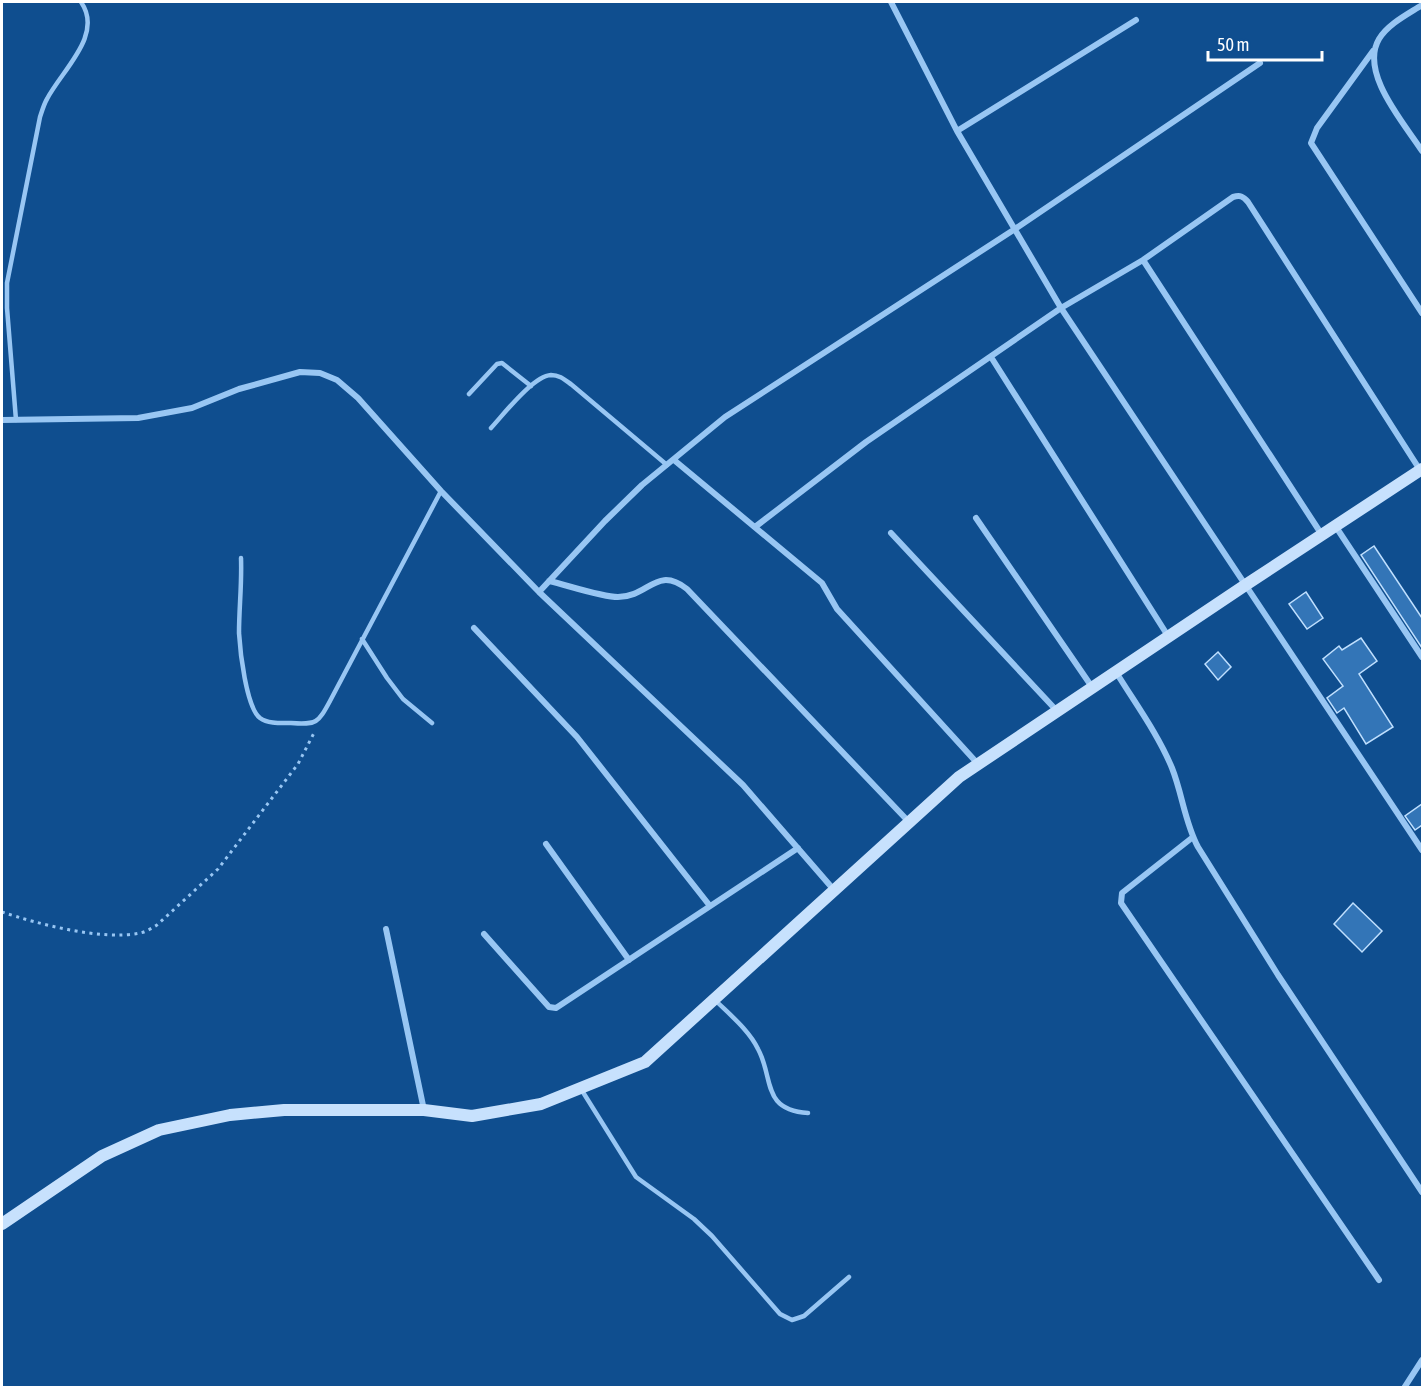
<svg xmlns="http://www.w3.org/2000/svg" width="1424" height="1389" viewBox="0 0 1424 1389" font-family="'Asap Condensed',sans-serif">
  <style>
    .building { fill: #3375b7; stroke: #bfdffe; stroke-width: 1.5 }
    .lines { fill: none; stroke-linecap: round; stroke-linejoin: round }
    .path { stroke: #98c6f3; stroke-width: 3; stroke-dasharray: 3 4.5; stroke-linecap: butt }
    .service { stroke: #98c6f3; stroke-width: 4.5 }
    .minor { stroke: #98c6f3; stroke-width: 6 }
    .secondary { stroke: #c7e1fd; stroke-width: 12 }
  </style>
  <rect width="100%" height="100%" fill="#0f4e8f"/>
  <path class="building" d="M 1374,546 L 1422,618 L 1422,648 L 1361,555 Z
    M 1306,592 L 1323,618 L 1307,629 L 1289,604 Z
    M 1361,638 L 1377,661 L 1359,674 L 1393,727 L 1366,744 L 1344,708 L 1337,713 L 1327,698 L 1343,686 L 1323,659 L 1339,646 L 1342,650 Z
    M 1218,652 L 1231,667 L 1218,680 L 1205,664 Z
    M 1422,804 L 1422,825 L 1415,830 L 1405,816 Z
    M 1353,903 L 1382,931 L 1362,952 L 1334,924 Z"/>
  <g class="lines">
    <path class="path" d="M 2,912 C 38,924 102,941 140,933 C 146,932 152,928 157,925 L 218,869 L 298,764 L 315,731"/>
    <path class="service" d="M 469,394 L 497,364 L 502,363 L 531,386
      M 16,420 L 7,308 L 7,283 L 40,117 C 42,111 44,104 47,99 C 62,70 104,35 81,2
      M 491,428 C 504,414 533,376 551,375 C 560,375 565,380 572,385 L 667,465
      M 241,558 C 242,584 239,608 239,633 C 240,650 246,707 260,718 C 268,724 281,723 291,723 C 317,725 318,723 330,701 L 441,491
      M 362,639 L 387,678 L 403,699 L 432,723
      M 714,999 C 729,1014 749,1030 758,1049 C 774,1078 761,1110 808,1113
      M 581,1089 L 636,1177 L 694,1219 L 712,1236 L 780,1314 L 792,1320 L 804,1316 L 849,1277"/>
    <path class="minor" d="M 891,2 L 957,131 L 1061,308 L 1422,850
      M 1422,5 C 1408,14 1388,24 1379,39 C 1359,73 1405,124 1422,151
      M 1373,51 L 1317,128 L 1311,143 L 1422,313
      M 957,131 L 1136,20
      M 1143,260 L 1322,535
      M 991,357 L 1168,636
      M 2,420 L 138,418 L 192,408 L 239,389 L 300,372 L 320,373 L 337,380 L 358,398 L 441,491 L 539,592 L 743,785 L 834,890
      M 674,460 L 822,583 L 837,609 L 978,764
      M 976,518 L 1092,687
      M 755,527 L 866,442 L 1061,308 L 1143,260 L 1233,197 C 1240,195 1243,196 1248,202 L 1420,470
      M 1336,527 L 1422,657
      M 891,533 L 1057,711
      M 549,581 C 567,585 601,597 618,597 C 649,597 656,565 687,589 L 909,822
      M 539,592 L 605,521 L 642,485 L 725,417 L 1015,229 L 1260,63
      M 474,628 L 577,737 L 710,906
      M 1116,672 C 1135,703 1158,734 1172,768 C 1182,793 1185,823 1198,847 L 1278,975 L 1422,1192
      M 1193,837 L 1122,893 L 1121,903 L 1379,1280
      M 546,844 L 629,960
      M 386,929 L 424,1110
      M 484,934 L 549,1007 L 556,1008 L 798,848
      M 1404,1388 L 1422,1360"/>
    <path class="secondary" d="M 2,1224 L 102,1156 L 159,1130 L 230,1115 L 284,1110 L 424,1110 L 472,1116 L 541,1104 L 645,1062 L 959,777 L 1247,584 L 1422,469"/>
  </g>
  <rect width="1424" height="1389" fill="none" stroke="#ffffff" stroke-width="6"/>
  <path d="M1208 51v9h114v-9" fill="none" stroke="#ffffff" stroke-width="3"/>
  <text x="1217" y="51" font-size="18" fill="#ffffff" stroke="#0f4e8f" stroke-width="4.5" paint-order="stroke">50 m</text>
</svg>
